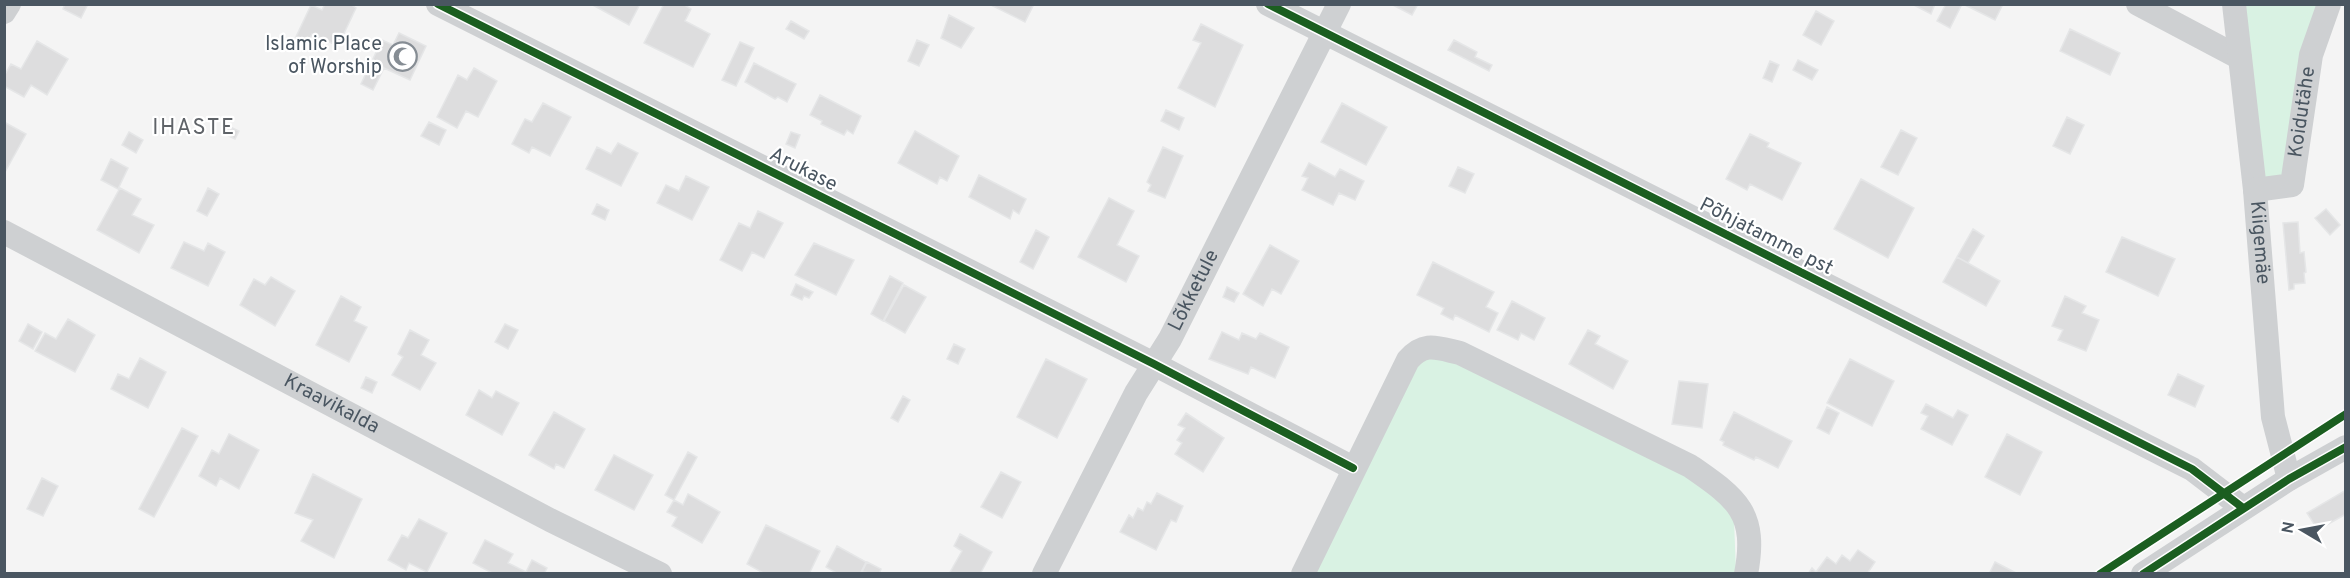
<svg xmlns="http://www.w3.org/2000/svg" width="2350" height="578" viewBox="0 0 2350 578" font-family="Overpass,sans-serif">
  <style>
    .green { fill: #d9f2e3 }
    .building { fill: #ddddde; stroke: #e5e6e7; stroke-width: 1.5 }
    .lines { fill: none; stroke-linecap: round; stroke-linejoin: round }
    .minor { stroke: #ced0d2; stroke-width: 24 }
    .cycleway-casing { stroke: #fff; stroke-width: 11 }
    .cycleway { stroke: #1b5e20; stroke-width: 8 }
    .labels { text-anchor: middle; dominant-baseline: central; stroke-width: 4.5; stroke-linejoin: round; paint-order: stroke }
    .poi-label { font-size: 20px; fill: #4a5661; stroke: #fff; text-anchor: end }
    .street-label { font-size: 20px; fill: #4a5661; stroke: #fff }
    .quarter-label { font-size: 22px; letter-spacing: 1.5px; fill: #5f6368; stroke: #fff }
  </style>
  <rect width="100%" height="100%" fill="#f4f4f4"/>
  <path class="green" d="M 2238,5 L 2326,5 L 2289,182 L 2259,185 Z
    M 1433,353 L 1705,482 L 1734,520 L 1736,572 L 1310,574 L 1416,362 Z"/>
  <path class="building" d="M 65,4 L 88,4 L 81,18 L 63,9 Z
    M 325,4 L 350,4 L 356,8 L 338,46 L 312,34 L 307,45 L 295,39 L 311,5 L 322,10 Z
    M 591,4 L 640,4 L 629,25 Z
    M 664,4 L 683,4 L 691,9 L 685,21 L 710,34 L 693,67 L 644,43 Z
    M 989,4 L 1034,4 L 1025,22 Z
    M 1391,4 L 1418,4 L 1412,15 Z
    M 1912,4 L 1935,4 L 1931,14 Z
    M 1946,4 L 1962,4 L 1950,28 L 1937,21 Z
    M 1963,4 L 2003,4 L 1995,20 Z
    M 1816,11 L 1834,21 L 1821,45 L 1803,35 Z
    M 949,15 L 974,28 L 961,48 L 941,38 Z
    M 791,21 L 809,31 L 804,39 L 786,29 Z
    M 1201,24 L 1243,45 L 1215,107 L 1178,88 L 1201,43 L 1193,40 Z
    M 2070,29 L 2120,53 L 2110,75 L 2060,51 Z
    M 399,33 L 426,46 L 410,80 L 384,68 L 373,90 L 361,84 L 382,40 L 393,45 Z
    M 917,40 L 929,45 L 919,66 L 908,61 Z
    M 1454,40 L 1477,52 L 1475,57 L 1492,65 L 1489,71 L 1448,50 Z
    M 37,41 L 68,59 L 47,95 L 31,85 L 24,97 L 4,86 L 4,76 L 11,64 L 21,69 Z
    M 740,42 L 754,48 L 736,86 L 722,80 Z
    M 1798,60 L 1818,70 L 1812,80 L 1793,70 Z
    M 1770,61 L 1779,65 L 1772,82 L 1763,78 Z
    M 754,63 L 796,84 L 787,102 L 778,97 L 775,99 L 745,82 Z
    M 474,68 L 497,81 L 478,117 L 466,111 L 457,128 L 437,117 L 458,75 L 467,80 Z
    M 820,95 L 861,116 L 853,134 L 847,130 L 844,135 L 821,124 L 822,121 L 810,115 Z
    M 543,103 L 571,117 L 550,156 L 532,147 L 529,153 L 512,144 L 525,119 L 532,122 Z
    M 1342,103 L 1387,127 L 1366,165 L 1321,142 Z
    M 1166,110 L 1184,118 L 1179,130 L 1161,121 Z
    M 2067,117 L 2084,125 L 2070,154 L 2053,146 Z
    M 4,122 L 26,134 L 4,174 Z
    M 429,122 L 446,130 L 439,145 L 421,136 Z
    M 228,126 L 239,131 L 235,139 L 224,134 Z
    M 1901,130 L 1917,138 L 1898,175 L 1881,167 Z
    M 915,131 L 959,156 L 947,181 L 940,177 L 937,184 L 898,163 Z
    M 129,132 L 143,140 L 136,153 L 122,145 Z
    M 791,132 L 800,135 L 795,148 L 786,144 Z
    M 1750,134 L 1769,143 L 1767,147 L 1801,163 L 1782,200 L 1750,184 L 1747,190 L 1726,179 Z
    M 618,143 L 638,153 L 621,186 L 586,169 L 597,147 L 611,154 Z
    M 1163,147 L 1183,156 L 1165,198 L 1148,191 L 1151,185 L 1147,182 Z
    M 111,159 L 128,168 L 118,189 L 101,180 Z
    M 1309,163 L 1335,177 L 1340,169 L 1364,181 L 1355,200 L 1339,193 L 1333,205 L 1302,190 L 1308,178 L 1302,176 Z
    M 1458,167 L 1474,174 L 1465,193 L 1449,186 Z
    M 979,175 L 1026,199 L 1019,214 L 1013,210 L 1010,219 L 969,197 Z
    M 686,176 L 709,187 L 692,220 L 657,203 L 666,185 L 679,191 Z
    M 1861,179 L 1914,208 L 1888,258 L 1834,229 Z
    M 120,188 L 141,199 L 132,215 L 154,225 L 139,253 L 97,230 Z
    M 208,188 L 219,194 L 207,216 L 197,211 Z
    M 1109,198 L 1134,211 L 1117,245 L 1139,256 L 1126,282 L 1078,257 Z
    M 597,204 L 609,210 L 605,220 L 592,214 Z
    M 2326,209 L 2340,225 L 2330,235 L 2315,218 Z
    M 758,211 L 783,223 L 764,258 L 752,252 L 742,271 L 720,260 L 739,223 L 750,228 Z
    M 2298,222 L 2300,253 L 2304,252 L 2306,272 L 2304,273 L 2305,283 L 2294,284 L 2294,289 L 2289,290 L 2283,223 Z
    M 1973,229 L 1984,236 L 1968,263 L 1957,257 Z
    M 1036,230 L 1049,237 L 1033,269 L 1020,262 Z
    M 2122,237 L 2175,259 L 2158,296 L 2106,272 Z
    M 184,242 L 204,251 L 208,243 L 225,252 L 208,286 L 171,268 Z
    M 814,243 L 854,260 L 836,295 L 795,275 Z
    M 1270,245 L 1299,261 L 1281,294 L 1272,289 L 1263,306 L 1243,294 Z
    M 1957,257 L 2000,281 L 1986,306 L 1943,282 Z
    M 1433,262 L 1494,292 L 1486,307 L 1498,313 L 1489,332 L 1455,315 L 1453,320 L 1441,314 L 1444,308 L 1417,295 Z
    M 890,276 L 903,283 L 883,321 L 871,314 Z
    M 271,277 L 295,291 L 275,326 L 240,305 L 254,279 L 265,285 Z
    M 796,284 L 813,292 L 809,298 L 804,296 L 802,300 L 791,295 Z
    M 904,285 L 926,297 L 905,333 L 884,321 Z
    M 1227,287 L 1239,293 L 1234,302 L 1223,297 Z
    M 341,296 L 361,307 L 354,321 L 367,327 L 349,362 L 316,345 Z
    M 2065,296 L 2086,306 L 2082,313 L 2099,320 L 2086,351 L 2058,340 L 2063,330 L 2052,326 Z
    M 1512,301 L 1545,318 L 1534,340 L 1521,333 L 1518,340 L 1497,330 Z
    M 68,319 L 95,335 L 75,372 L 35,351 L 45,333 L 56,339 Z
    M 28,324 L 42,332 L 33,349 L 19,341 Z
    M 505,324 L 518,330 L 508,349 L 495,342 Z
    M 410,330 L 429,340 L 421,355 L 436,363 L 420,390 L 392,375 L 403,357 L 398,354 Z
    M 1588,330 L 1600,336 L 1595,344 L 1628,361 L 1613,389 L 1569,364 Z
    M 1222,332 L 1239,340 L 1242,333 L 1256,339 L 1260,333 L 1289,347 L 1275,378 L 1251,367 L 1248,374 L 1209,359 Z
    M 954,344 L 965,349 L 958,364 L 947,359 Z
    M 140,358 L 166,372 L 148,408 L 111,389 L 118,374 L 129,379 Z
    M 1046,359 L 1087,379 L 1057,438 L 1017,417 Z
    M 1850,359 L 1894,381 L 1872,426 L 1827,403 Z
    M 2178,374 L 2204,386 L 2195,407 L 2168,395 Z
    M 366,377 L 377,382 L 372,393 L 361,388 Z
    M 1679,381 L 1708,384 L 1702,428 L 1672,424 Z
    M 479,390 L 492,398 L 496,391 L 519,403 L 502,435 L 466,415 Z
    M 903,396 L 910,400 L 898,422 L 891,418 Z
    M 1926,404 L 1953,418 L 1958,410 L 1968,415 L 1952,445 L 1921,429 L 1928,416 L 1921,413 Z
    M 1827,407 L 1839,413 L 1829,434 L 1817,428 Z
    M 554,412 L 585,429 L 564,468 L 556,464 L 554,469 L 529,455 Z
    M 1734,412 L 1792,441 L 1778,468 L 1756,457 L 1754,460 L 1723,445 L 1724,442 L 1720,440 Z
    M 1186,413 L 1224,438 L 1203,472 L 1175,454 L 1182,443 L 1177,440 L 1185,428 L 1178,425 Z
    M 182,428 L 198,436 L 154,517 L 139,509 Z
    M 229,434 L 259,450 L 239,489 L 220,478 L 216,486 L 199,476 L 212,450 L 219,454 Z
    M 2007,434 L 2042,452 L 2020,495 L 1985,477 Z
    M 688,452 L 697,457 L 674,500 L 665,495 Z
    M 614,455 L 653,475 L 634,510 L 595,490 Z
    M 1001,472 L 1021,482 L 1002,518 L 981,507 Z
    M 313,474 L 362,499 L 334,558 L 301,541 L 313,520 L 295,513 Z
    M 42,478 L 58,486 L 43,516 L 27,509 Z
    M 2346,490 L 2346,514 L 2318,530 L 2307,513 Z
    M 1157,493 L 1183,506 L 1176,522 L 1171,520 L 1156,550 L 1120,532 L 1129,515 L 1133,518 L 1138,508 L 1143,511 L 1147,502 L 1151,504 Z
    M 688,494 L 720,512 L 702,543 L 672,526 L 677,517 L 667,512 L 674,500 L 683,505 Z
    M 419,519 L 447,533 L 427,572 L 409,563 L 406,570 L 388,560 L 402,535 L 408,538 Z
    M 766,525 L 820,551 L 809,574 L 765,574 L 747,564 Z
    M 960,534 L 992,552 L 980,574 L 949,574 L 962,551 L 954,546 Z
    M 485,540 L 513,554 L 508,563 L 526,572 L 532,560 L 547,568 L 544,574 L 494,574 L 473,563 Z
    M 837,546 L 866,562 L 860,574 L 838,574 L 826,567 Z
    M 1858,550 L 1875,562 L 1867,574 L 1808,574 L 1812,568 L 1816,572 L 1827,557 L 1836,564 L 1842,555 L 1850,561 Z
    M 867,562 L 881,569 L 879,574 L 862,572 Z
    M 1995,562 L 2018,574 L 1989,574 Z"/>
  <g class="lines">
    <g class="minor">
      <path d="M 438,4 L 1154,364 L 1353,468"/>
      <path d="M 1268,4 L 2192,469 L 2243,508"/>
      <path d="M 2138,4 L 2240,58"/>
      <path id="s1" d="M 2234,4 L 2255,190 L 2273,417 L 2289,479"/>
      <path d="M 4,12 L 9,4"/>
      <path id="s2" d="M 2255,190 L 2292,185 L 2311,55 L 2329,4"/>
      <path id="s3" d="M 4,232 L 550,520 L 660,574"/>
      <path id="s4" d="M 1044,574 L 1136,393 L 1170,339 L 1339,4"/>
      <path d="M 1303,574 L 1408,360 C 1425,341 1437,348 1460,353 L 1690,466 C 1736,498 1758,512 1746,574"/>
      <path d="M 2143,574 L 2289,479 L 2346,447"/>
    </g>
    <defs>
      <path id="cycleway" d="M 438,4 L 1154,364 L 1353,468
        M 1268,4 L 2192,469 L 2243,508
        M 2100,574 L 2346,414
        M 2143,574 L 2289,479 L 2346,447"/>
    </defs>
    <use href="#cycleway" class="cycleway-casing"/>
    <use href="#cycleway" class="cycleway"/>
  </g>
  <defs>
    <symbol id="mosque-ring" viewBox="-11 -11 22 22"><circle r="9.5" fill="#fff" stroke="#868d94" stroke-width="1.5"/><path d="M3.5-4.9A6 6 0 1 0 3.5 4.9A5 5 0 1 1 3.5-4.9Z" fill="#868d94"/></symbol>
  </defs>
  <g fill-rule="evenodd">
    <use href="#mosque-ring" x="386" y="40" width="33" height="33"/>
  </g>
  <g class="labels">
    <g class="poi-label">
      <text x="382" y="45">Islamic Place<tspan x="382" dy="23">of Worship</tspan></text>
    </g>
    <g class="street-label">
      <text stroke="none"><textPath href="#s2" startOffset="111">Koidutähe</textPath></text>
      <text transform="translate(803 170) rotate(27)">Arukase</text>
      <text transform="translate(1766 237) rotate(27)">Põhjatamme pst</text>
      <text stroke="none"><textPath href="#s1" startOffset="240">Kiigemäe</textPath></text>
      <text stroke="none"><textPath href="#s4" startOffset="321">Lõkketule</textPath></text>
      <text stroke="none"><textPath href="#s3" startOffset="370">Kraavikalda</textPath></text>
    </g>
    <g class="quarter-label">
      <text x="194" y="128">IHASTE</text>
    </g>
  </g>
  <rect width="2350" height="578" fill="none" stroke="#4a5661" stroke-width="12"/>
  <g transform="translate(2302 530) rotate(280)" stroke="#ffffff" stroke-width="4.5" paint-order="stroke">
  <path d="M0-4.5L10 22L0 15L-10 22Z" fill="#4a5661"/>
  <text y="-9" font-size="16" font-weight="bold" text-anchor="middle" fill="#4a5661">N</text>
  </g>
</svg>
